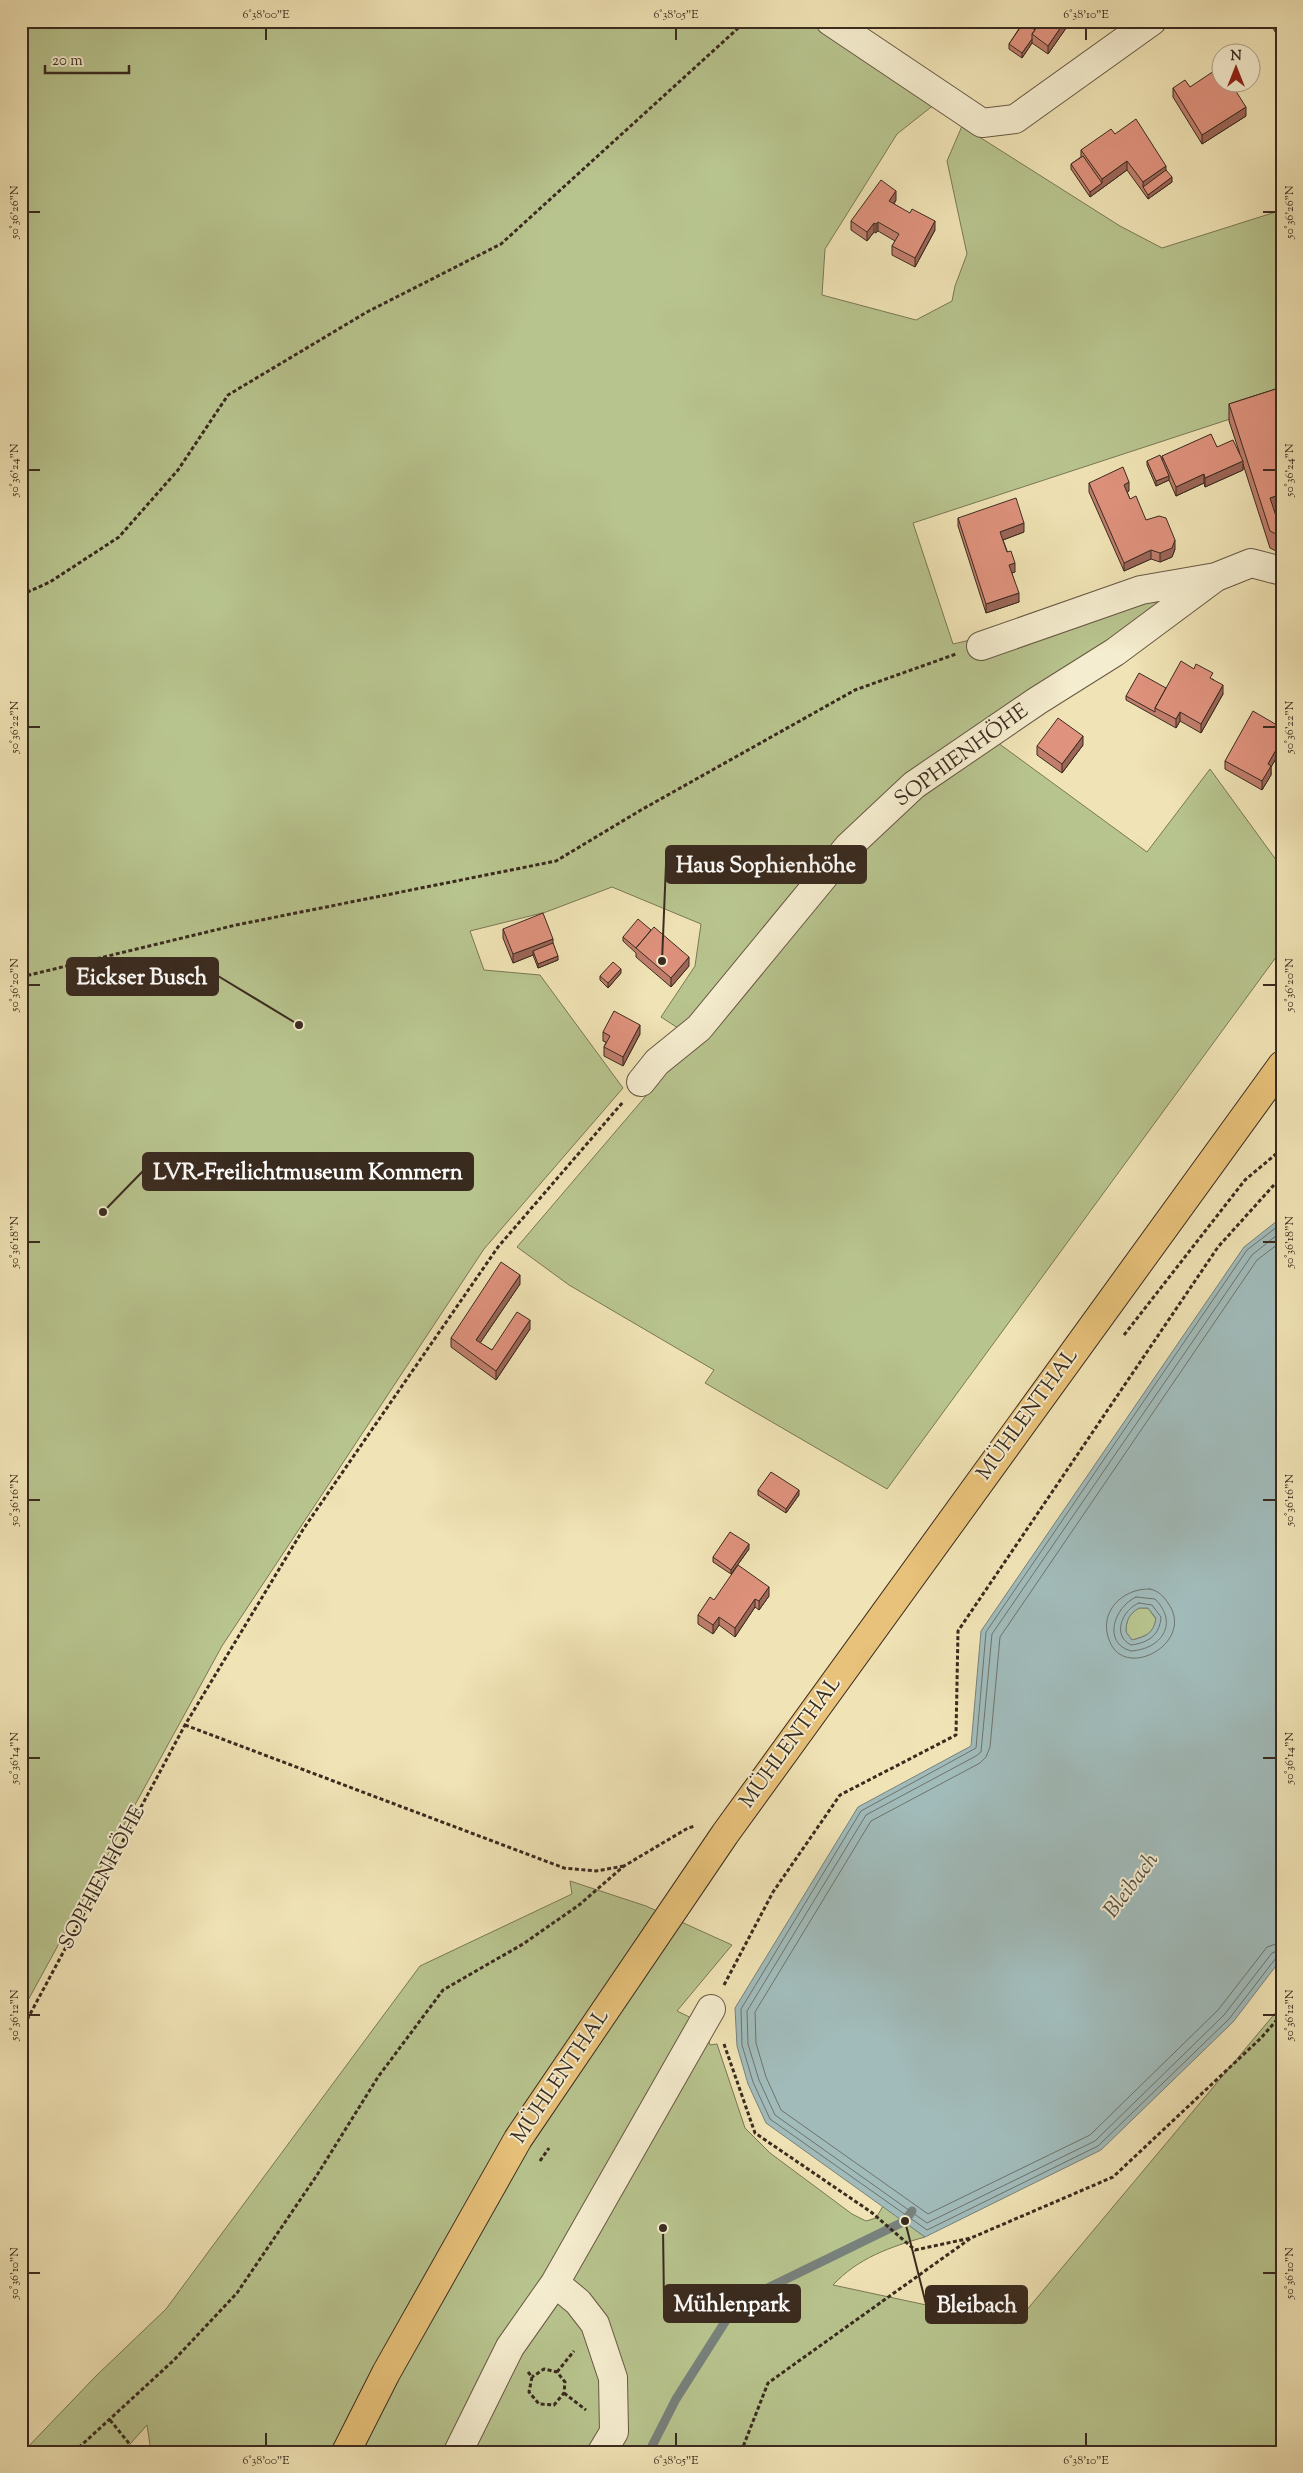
<svg xmlns="http://www.w3.org/2000/svg" width="1303" height="2473" viewBox="0 0 1303 2473" font-family="'Sorts Mill Goudy',serif">
  <style>
    .green { fill: #b8c48e; stroke: #797856 }
    .water { fill: #a1bbba; stroke: #78817c; fill-rule: evenodd }
    .lines { fill: none; stroke-linecap: round; stroke-linejoin: round }
    .shore { stroke: #6e736c; stroke-width: 1 }
    .stream { stroke: #78817c; stroke-width: 9 }
    .minor-casing { stroke: #685944; stroke-width: 30 }
    .major-casing { stroke: #3a2b1f; stroke-width: 30 }
    .path { stroke: #3a2b1f; stroke-width: 3; stroke-dasharray: 4 2.5; stroke-linecap: butt }
    .minor { stroke: #f5edcf; stroke-width: 28 }
    .major { stroke: #e8c27a; stroke-width: 28 }
    .wall { fill: #c07e6c; stroke: #3a2b1f }
    .shaded-wall { fill: #9c6658; stroke: #3a2b1f }
    .building { fill: #df927d; stroke: #3a2b1f }
    .ticks { fill: none; stroke: #3a2b1f; stroke-width: 2 }
    .labels { text-anchor: middle; dominant-baseline: central; stroke-width: 4; stroke-linejoin: round; paint-order: stroke }
    .street-label { font-size: 21px; fill: #3a2b1f; stroke: #f5edcf }
    .water-label { font-size: 22px; font-style: italic; fill: #544f46; stroke: #f5edcf }
    .leader { fill: none; stroke: #3a2b1f; stroke-width: 2 }
    .callout-dot { fill: #3a2b1f; stroke: #f5edcf; stroke-width: 2 }
    .callout { fill: #3a2b1f; stroke: #3a2b1f; stroke-width: 2 }
    .callout-label { font-size: 22px; text-anchor: middle; font-weight: bold; fill: #fff }
    .neatline { fill: none; stroke: #3a2b1f; stroke-width: 2 }
    .ticks-label { font-size: 12px; text-anchor: middle; fill: #3a2b1f }
  </style>
  <rect width="100%" height="100%" fill="#f0e3b5"/>
  <filter id="stains"><feTurbulence type="fractalNoise" baseFrequency=".004" numOctaves="4"/><feColorMatrix values="0 0 0 0 .2 0 0 0 0 .09 0 0 0 0 .02 0 0 0 .5 -.17"/></filter>
  <radialGradient id="worn" r=".72"><stop offset=".6" stop-color="#630" stop-opacity="0"/><stop offset="1" stop-color="#630" stop-opacity=".3"/></radialGradient>
  <path class="green" d="M 21,21 L 814,21 L 935,104 L 897,134 L 825,249 L 822,295 L 916,320 L 952,301 L 955,286 L 967,254 L 947,161 L 962,126 L 1120,226 L 1162,248 L 1282,210 L 1282,402 L 913,523 L 953,644 L 1166,595 L 1170,606 L 943,755 L 684,1032 L 661,1017 L 695,966 L 701,924 L 612,887 L 546,912 L 470,931 L 484,970 L 540,975 L 623,1088 L 484,1249 L 222,1646 L 21,2013 Z
    M 994,740 L 1147,852 L 1210,769 L 1282,868 L 1282,949 L 887,1489 L 705,1383 L 714,1370 L 569,1285 L 517,1247 L 854,852 L 912,793 Z
    M 1139,1608 L 1148,1608 L 1156,1619 C 1154,1633 1146,1636 1132,1640 L 1126,1632 C 1126,1620 1129,1614 1139,1608 Z
    M 570,1881 L 646,1906 L 732,1945 L 677,2011 L 704,2024 L 710,2045 L 717,2044 L 745,2128 L 770,2153 L 852,2214 L 866,2221 L 876,2218 L 883,2206 L 925,2237 C 890,2247 858,2258 833,2285 L 1015,2324 L 1282,2005 L 1282,2452 L 151,2452 L 147,2425 L 123,2452 L 23,2452 L 96,2376 L 166,2309 L 420,1966 L 572,1894 Z"/>
  <path class="water" d="M 1282,1217 L 1282,1958 L 1233,2022 L 1101,2150 L 925,2237 L 766,2123 L 748,2084 L 737,2046 L 735,2008 L 858,1807 L 971,1746 L 981,1631 L 1244,1247 ZM 1139,1608 L 1148,1608 L 1156,1618 C 1154,1633 1146,1637 1132,1640 L 1126,1632 C 1126,1620 1129,1614 1139,1608 Z"/>
  <g class="lines">
    <path class="shore" d="M 1282,1223 L 1247,1250 L 986,1632 L 976,1748 L 861,1811 L 741,2009 L 742,2045 L 753,2082 L 770,2119 L 927,2230 L 1098,2146 L 1229,2019 L 1276,1958 L 1282,1956
      M 1282,1231 L 1252,1255 L 992,1634 L 981,1752 L 976,1756 L 866,1815 L 747,2011 L 748,2044 L 759,2080 L 775,2115 L 927,2223 L 1095,2141 L 1224,2015 L 1272,1953 L 1282,1949
      M 1282,1241 L 1257,1260 L 1000,1637 L 990,1747 L 986,1757 L 980,1763 L 871,1821 L 755,2012 L 756,2043 L 766,2077 L 781,2110 L 928,2214 L 1090,2135 L 1218,2010 L 1267,1947 L 1282,1942
      M 1150,1589 C 1159,1591 1163,1596 1168,1603 C 1196,1642 1126,1681 1110,1642 C 1097,1613 1122,1588 1150,1589 Z
      M 1136,1597 L 1155,1599 C 1179,1623 1162,1649 1131,1651 C 1102,1643 1114,1607 1136,1597 Z
      M 1139,1603 L 1152,1605 L 1161,1617 C 1160,1635 1148,1643 1131,1645 C 1111,1635 1123,1609 1139,1603 Z"/>
    <path class="stream" d="M 649,2452 L 676,2399 L 737,2303 L 905,2221 L 912,2211"/>
    <defs>
      <path id="minor" d="M 830,21 L 982,123 L 1015,119 L 1152,21
        M 981,646 L 1141,590 L 1216,577 L 1251,563 L 1282,571
        M 641,1082 L 657,1062 L 699,1028 L 848,847 L 914,785 L 1037,701 L 1115,652 L 1216,577
        M 555,2283 L 578,2302 L 595,2324 L 613,2378 L 614,2432 L 602,2452
        M 458,2452 L 510,2347 L 555,2283 L 711,2009"/>
      <path id="major" d="M 346,2452 L 386,2373 L 518,2139 L 725,1834 L 1282,1065"/>
    </defs>
    <use href="#minor" class="minor-casing"/>
    <use href="#major" class="major-casing"/>
    <path class="path" d="M 21,595 L 50,582 L 119,537 L 178,470 L 228,395 L 367,312 L 501,244 L 746,21
      M 21,977 L 236,925 L 556,861 L 641,810 L 855,690 L 956,654
      M 1124,1335 L 1245,1180 L 1282,1149
      M 185,1725 L 564,1868 L 596,1871 L 624,1866
      M 724,1985 L 773,1892 L 840,1795 L 956,1735 L 958,1631 L 1218,1247 L 1282,1176
      M 21,2031 L 185,1725 L 304,1528 L 498,1247 L 623,1102
      M 724,2044 L 755,2133 L 871,2212 L 915,2250 L 971,2238
      M 540,2161 L 549,2148
      M 528,2372 L 532,2377 L 529,2392 L 539,2404 L 554,2405 L 564,2393 L 565,2382 L 557,2372 L 544,2369 L 532,2377
      M 557,2372 L 574,2351
      M 564,2393 L 586,2410
      M 110,2420 L 128,2442 L 132,2452
      M 74,2452 L 174,2360 L 237,2293 L 317,2175 L 378,2077 L 443,1990 L 523,1944 L 579,1905 L 624,1866 L 688,1828 L 695,1826
      M 741,2452 L 768,2383 L 971,2238 L 1113,2177 L 1261,2038 L 1282,2014"/>
    <use href="#minor" class="minor"/>
    <use href="#major" class="major"/>
  </g>
  <path class="wall" d="M 1024,21 L 1071,21 L 1048,54 L 1032,43 L 1022,58 L 1009,49 L 1009,44 Z
    M 1269,21 L 1282,21 L 1282,44 Z
    M 1190,87 L 1246,116 L 1202,144 L 1173,97 L 1173,88 Z
    M 1115,134 L 1166,170 L 1172,182 L 1148,199 L 1127,170 L 1090,197 L 1071,169 L 1071,164 L 1081,157 L 1081,150 Z
    M 896,200 L 894,204 L 935,230 L 915,267 L 892,255 L 892,246 L 895,241 L 878,231 L 876,233 L 874,232 L 867,241 L 851,230 L 851,221 Z
    M 1282,387 L 1282,511 L 1275,513 L 1282,534 L 1282,554 L 1270,548 L 1243,464 L 1243,470 L 1205,487 L 1204,483 L 1176,496 L 1169,480 L 1156,486 L 1147,465 L 1147,461 L 1162,461 L 1162,456 L 1217,447 L 1240,454 L 1229,421 L 1229,404 Z
    M 1089,483 L 1129,491 L 1127,492 L 1130,499 L 1146,520 L 1175,549 L 1172,557 L 1160,562 L 1151,559 L 1124,571 L 1089,492 Z
    M 958,518 L 1024,532 L 1003,540 L 1015,572 L 1012,573 L 1019,602 L 986,613 L 958,526 Z
    M 1213,679 L 1223,694 L 1201,733 L 1180,721 L 1176,728 L 1126,700 L 1126,696 Z
    M 1282,728 L 1282,748 L 1271,767 L 1271,775 L 1262,790 L 1225,769 L 1225,761 Z
    M 1083,745 L 1062,773 L 1037,755 L 1037,746 Z
    M 503,929 L 553,943 L 558,960 L 538,968 L 533,955 L 513,963 L 503,938 Z
    M 623,937 L 689,966 L 671,987 L 636,957 L 636,953 L 623,941 Z
    M 621,973 L 608,988 L 600,980 L 600,976 Z
    M 603,1032 L 640,1034 L 623,1066 L 604,1056 L 604,1047 L 606,1042 L 603,1041 Z
    M 520,1284 L 480,1343 L 492,1350 L 530,1329 L 496,1380 L 451,1347 L 451,1338 Z
    M 758,1490 L 799,1495 L 786,1513 L 758,1495 Z
    M 749,1549 L 731,1574 L 713,1562 L 713,1557 Z
    M 769,1596 L 759,1610 L 755,1607 L 735,1637 L 719,1625 L 713,1634 L 698,1624 L 698,1615 L 714,1600 Z"/>
  <path class="shaded-wall" d="M 1065,21 L 1071,21 L 1048,54 L 1048,46 Z
    M 1032,39 L 1032,43 L 1022,58 L 1022,53 Z
    M 1246,107 L 1246,116 L 1202,144 L 1202,135 Z
    M 1127,161 L 1127,170 L 1090,197 L 1090,192 L 1102,183 L 1102,179 Z
    M 1166,166 L 1166,174 L 1143,187 L 1143,182 Z
    M 1172,177 L 1172,182 L 1148,199 L 1148,195 Z
    M 896,191 L 896,200 L 889,210 L 889,201 Z
    M 935,221 L 935,230 L 915,267 L 915,258 Z
    M 878,222 L 878,231 L 876,233 L 876,224 Z
    M 874,223 L 874,232 L 867,241 L 867,232 Z
    M 1243,461 L 1243,470 L 1205,487 L 1205,478 Z
    M 1204,474 L 1204,483 L 1176,496 L 1176,487 Z
    M 1169,476 L 1169,480 L 1156,486 L 1156,481 Z
    M 1129,482 L 1129,491 L 1124,494 L 1124,485 Z
    M 1282,494 L 1282,511 L 1270,515 L 1270,498 Z
    M 1024,523 L 1024,532 L 1000,541 L 1000,532 Z
    M 1175,540 L 1175,549 L 1172,557 L 1160,562 L 1160,553 Z
    M 1151,550 L 1151,559 L 1124,571 L 1124,563 Z
    M 1015,563 L 1015,572 L 1009,574 L 1009,565 Z
    M 1019,593 L 1019,602 L 986,613 L 986,604 Z
    M 1223,685 L 1223,694 L 1201,733 L 1201,724 Z
    M 1180,712 L 1180,721 L 1176,728 L 1176,719 Z
    M 1083,736 L 1083,745 L 1062,773 L 1062,764 Z
    M 1282,739 L 1282,748 L 1271,767 L 1271,775 L 1262,790 L 1262,781 L 1268,764 Z
    M 553,939 L 553,948 L 533,951 L 533,955 L 513,963 L 513,954 Z
    M 558,956 L 558,960 L 538,968 L 538,964 Z
    M 689,957 L 689,966 L 671,987 L 671,978 Z
    M 621,969 L 621,973 L 608,988 L 608,983 Z
    M 640,1025 L 640,1034 L 623,1066 L 623,1057 Z
    M 520,1275 L 520,1284 L 476,1349 L 476,1340 Z
    M 530,1320 L 530,1329 L 496,1380 L 496,1371 Z
    M 799,1490 L 799,1495 L 786,1513 L 786,1509 Z
    M 749,1544 L 749,1549 L 731,1574 L 731,1570 Z
    M 769,1587 L 769,1596 L 759,1610 L 759,1601 Z
    M 755,1599 L 755,1607 L 735,1637 L 735,1628 Z
    M 719,1617 L 719,1625 L 713,1634 L 713,1625 Z"/>
  <path class="building" d="M 1029,21 L 1065,21 L 1048,46 L 1032,34 L 1037,27 Z
    M 1277,21 L 1282,21 L 1282,31 Z
    M 1024,22 L 1035,30 L 1032,34 L 1032,39 L 1022,53 L 1009,44 Z
    M 1220,67 L 1220,82 L 1230,82 L 1246,107 L 1202,135 L 1173,88 L 1185,80 L 1190,87 Z
    M 1136,119 L 1166,166 L 1143,182 L 1127,161 L 1102,179 L 1081,150 L 1111,129 L 1115,134 Z
    M 1083,156 L 1102,183 L 1090,192 L 1071,164 Z
    M 1166,170 L 1172,177 L 1148,195 L 1143,187 Z
    M 881,180 L 896,191 L 889,201 L 910,213 L 912,209 L 935,221 L 915,258 L 892,246 L 899,234 L 878,222 L 876,224 L 874,223 L 867,232 L 851,221 Z
    M 1282,387 L 1282,494 L 1270,498 L 1282,534 L 1282,537 L 1270,531 L 1229,404 Z
    M 1211,434 L 1217,447 L 1233,440 L 1243,461 L 1205,478 L 1204,474 L 1176,487 L 1162,456 Z
    M 1160,455 L 1169,476 L 1156,481 L 1147,461 Z
    M 1123,467 L 1129,482 L 1124,485 L 1130,499 L 1136,496 L 1146,520 L 1159,516 L 1166,518 L 1175,540 L 1172,548 L 1160,553 L 1151,550 L 1124,563 L 1089,483 Z
    M 1016,498 L 1024,523 L 1000,532 L 1007,552 L 1011,551 L 1015,563 L 1009,565 L 1019,593 L 986,604 L 958,518 Z
    M 1181,661 L 1194,669 L 1196,664 L 1213,673 L 1210,678 L 1223,685 L 1201,724 L 1180,712 L 1176,719 L 1155,708 Z
    M 1139,673 L 1166,688 L 1155,708 L 1155,712 L 1126,696 Z
    M 1253,711 L 1282,728 L 1282,739 L 1268,764 L 1271,766 L 1262,781 L 1225,761 Z
    M 1058,718 L 1083,736 L 1062,764 L 1037,746 Z
    M 543,913 L 553,939 L 513,954 L 503,929 Z
    M 638,919 L 651,930 L 636,948 L 623,937 Z
    M 654,927 L 689,957 L 671,978 L 636,948 Z
    M 553,943 L 558,956 L 538,964 L 533,951 Z
    M 613,962 L 621,969 L 608,983 L 600,976 Z
    M 614,1011 L 640,1025 L 623,1057 L 604,1047 L 610,1036 L 603,1032 Z
    M 501,1262 L 520,1275 L 476,1340 L 492,1350 L 517,1312 L 530,1320 L 496,1371 L 451,1338 Z
    M 771,1472 L 799,1490 L 786,1509 L 758,1490 Z
    M 730,1532 L 749,1544 L 731,1570 L 713,1557 Z
    M 738,1565 L 769,1587 L 759,1601 L 755,1599 L 735,1628 L 719,1617 L 713,1625 L 698,1615 L 710,1597 L 714,1600 Z"/>
  <path class="ticks" d="M 266,28 L 266,40M 676,28 L 676,40M 1086,28 L 1086,40M 28,212 L 40,212M 1263,212 L 1276,212M 28,470 L 40,470M 1263,470 L 1276,470M 28,727 L 40,727M 1263,727 L 1276,727M 28,985 L 40,985M 1263,985 L 1276,985M 28,1242 L 40,1242M 1263,1242 L 1276,1242M 28,1500 L 40,1500M 1263,1500 L 1276,1500M 28,1758 L 40,1758M 1263,1758 L 1276,1758M 28,2015 L 40,2015M 1263,2015 L 1276,2015M 28,2273 L 40,2273M 1263,2273 L 1276,2273M 266,2433 L 266,2446M 676,2433 L 676,2446M 1086,2433 L 1086,2446"/>
  <g class="labels">
    <g class="street-label">
      <text transform="translate(962 756) rotate(-36)">SOPHIENHÖHE</text>
      <text transform="translate(1028 1415) rotate(-54)">MÜHLENTHAL</text>
      <text transform="translate(791 1743) rotate(-54)">MÜHLENTHAL</text>
      <text transform="translate(103 1878) rotate(-62)">SOPHIENHÖHE</text>
      <text transform="translate(561 2077) rotate(-56)">MÜHLENTHAL</text>
    </g>
    <g class="water-label">
      <text transform="translate(1132 1886) rotate(-53)">Bleibach</text>
    </g>
  </g>
  <path class="leader" d="M662 961L666 864M299 1025L218 976M103 1212L143 1171M663 2228L664 2303M905 2221L926 2304"/>
  <g class="callout-dot">
    <circle cx="662" cy="961" r="5"/>
    <circle cx="299" cy="1025" r="5"/>
    <circle cx="103" cy="1212" r="5"/>
    <circle cx="663" cy="2228" r="5"/>
    <circle cx="905" cy="2221" r="5"/>
  </g>
  <g class="callout">
    <rect x="666" y="846" width="200" height="37" rx="5"/>
    <rect x="67" y="958" width="151" height="37" rx="5"/>
    <rect x="143" y="1153" width="330" height="37" rx="5"/>
    <rect x="664" y="2285" width="136" height="37" rx="5"/>
    <rect x="926" y="2286" width="101" height="37" rx="5"/>
  </g>
  <g class="callout-label">
    <text x="766" y="872">Haus Sophienhöhe</text>
    <text x="142" y="984">Eickser Busch</text>
    <text x="308" y="1179">LVR-Freilichtmuseum Kommern</text>
    <text x="732" y="2311">Mühlenpark</text>
    <text x="977" y="2312">Bleibach</text>
  </g>
  <rect width="1303" height="2473" fill="none" stroke="#f0e3b5" stroke-width="55"/>
  <g transform="translate(1236 68)"><circle r="24" fill="#f5edcf" stroke="#aa9f89"/>
  <path d="M0-4L9 19L0 12L-9 19Z" fill="#8f2418"/>
  <text y="-8" font-size="14" font-weight="bold" text-anchor="middle" fill="#3a2b1f">N</text>
  </g>
  <path d="M45 65v8h84v-8" fill="none" stroke="#3a2b1f" stroke-width="2.5"/>
  <text x="52" y="65" font-size="15" fill="#3a2b1f" stroke="#f5edcf" stroke-width="4" paint-order="stroke">20 m</text>
  <rect x="28" y="28" width="1248" height="2418" class="neatline"/>
  <g class="ticks-label">
    <text x="266" y="18">6°38'00"E</text>
    <text x="676" y="18">6°38'05"E</text>
    <text x="1086" y="18">6°38'10"E</text>
    <text transform="translate(14 212) rotate(-90)" y="4">50°36'26"N</text>
    <text transform="translate(1289 212) rotate(-90)" y="4">50°36'26"N</text>
    <text transform="translate(14 470) rotate(-90)" y="4">50°36'24"N</text>
    <text transform="translate(1289 470) rotate(-90)" y="4">50°36'24"N</text>
    <text transform="translate(14 727) rotate(-90)" y="4">50°36'22"N</text>
    <text transform="translate(1289 727) rotate(-90)" y="4">50°36'22"N</text>
    <text transform="translate(14 985) rotate(-90)" y="4">50°36'20"N</text>
    <text transform="translate(1289 985) rotate(-90)" y="4">50°36'20"N</text>
    <text transform="translate(14 1242) rotate(-90)" y="4">50°36'18"N</text>
    <text transform="translate(1289 1242) rotate(-90)" y="4">50°36'18"N</text>
    <text transform="translate(14 1500) rotate(-90)" y="4">50°36'16"N</text>
    <text transform="translate(1289 1500) rotate(-90)" y="4">50°36'16"N</text>
    <text transform="translate(14 1758) rotate(-90)" y="4">50°36'14"N</text>
    <text transform="translate(1289 1758) rotate(-90)" y="4">50°36'14"N</text>
    <text transform="translate(14 2015) rotate(-90)" y="4">50°36'12"N</text>
    <text transform="translate(1289 2015) rotate(-90)" y="4">50°36'12"N</text>
    <text transform="translate(14 2273) rotate(-90)" y="4">50°36'10"N</text>
    <text transform="translate(1289 2273) rotate(-90)" y="4">50°36'10"N</text>
    <text x="266" y="2464">6°38'00"E</text>
    <text x="676" y="2464">6°38'05"E</text>
    <text x="1086" y="2464">6°38'10"E</text>
  </g>
  <rect width="100%" height="100%" filter="url(#stains)"/>
  <rect width="100%" height="100%" fill="url(#worn)"/>
</svg>
